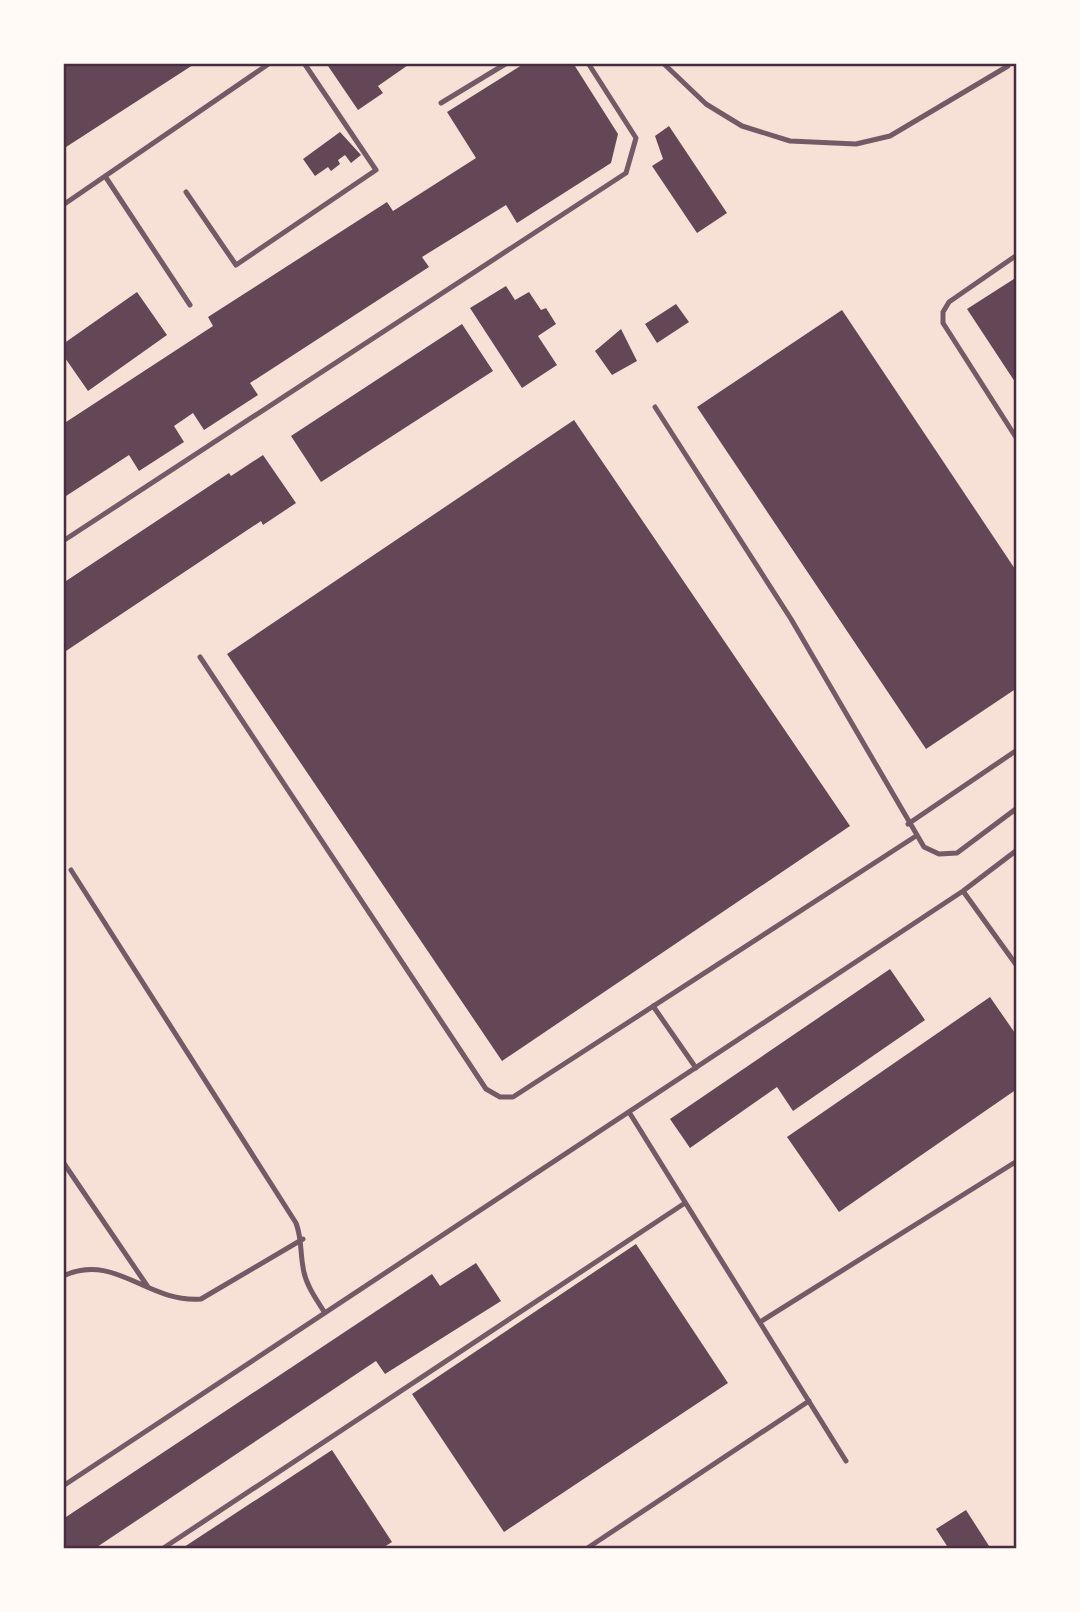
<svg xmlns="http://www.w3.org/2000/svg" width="1080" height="1612" viewBox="0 0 1080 1612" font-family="'PT Sans',sans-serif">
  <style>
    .building { fill: #644757 }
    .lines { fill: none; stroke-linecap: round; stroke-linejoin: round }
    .service { stroke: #755966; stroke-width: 5 }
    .neatline { fill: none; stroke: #4a2c40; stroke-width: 2.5 }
  </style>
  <rect width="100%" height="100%" fill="#f7e1d7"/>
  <path class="building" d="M 63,63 L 196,63 L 63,149 Z
    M 326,63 L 411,63 L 378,86 L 383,93 L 358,110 Z
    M 525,63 L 573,63 L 618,134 L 611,163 L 517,223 L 506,205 L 422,257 L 429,267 L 250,383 L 258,395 L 204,430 L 193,413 L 174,426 L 184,442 L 139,471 L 129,455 L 63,498 L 63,424 L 213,326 L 208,317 L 387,202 L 393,211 L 476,158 L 447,112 Z
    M 669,126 L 727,213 L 697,233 L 652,166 L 663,159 L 655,136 Z
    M 340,132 L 361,155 L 351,163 L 345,155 L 338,160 L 340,164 L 331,171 L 328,167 L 315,176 L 303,159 Z
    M 1017,277 L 1017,385 L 967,309 Z
    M 506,286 L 515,300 L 529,292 L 541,310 L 546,308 L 556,324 L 538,336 L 557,365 L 522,388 L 470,308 Z
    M 137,292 L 167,335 L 88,391 L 63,355 L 63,344 Z
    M 676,304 L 689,322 L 657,343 L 645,324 Z
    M 842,310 L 1017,572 L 1017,688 L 926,749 L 697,407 Z
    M 462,324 L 493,371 L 321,482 L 291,436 Z
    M 621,329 L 637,361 L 612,375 L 595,351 Z
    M 574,420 L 850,826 L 502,1061 L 227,654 Z
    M 263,455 L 296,503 L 263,525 L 261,521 L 63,653 L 63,583 L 229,473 L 231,476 Z
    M 890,969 L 925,1020 L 793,1111 L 777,1087 L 690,1148 L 670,1119 Z
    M 990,997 L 1017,1036 L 1017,1089 L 839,1212 L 787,1137 Z
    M 636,1244 L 728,1383 L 504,1532 L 412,1394 Z
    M 476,1263 L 501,1301 L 385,1374 L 376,1361 L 94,1549 L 63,1549 L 63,1519 L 432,1274 L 440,1286 Z
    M 332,1450 L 392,1542 L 381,1549 L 181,1549 Z
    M 966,1510 L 991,1549 L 949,1549 L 936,1529 Z"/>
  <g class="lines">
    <path class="service" d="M 663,63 L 706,104 L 742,126 L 790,141 L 856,144 L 890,136 L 1008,66
      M 441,103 L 507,63
      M 105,176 L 190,305
      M 186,192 L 236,265 L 376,170 L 304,63
      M 63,205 L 270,63
      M 1017,255 L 949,302 L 943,312 L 943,323 L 1017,439
      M 655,407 L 791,619 L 924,847 L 939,854 L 957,853 L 1017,808
      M 63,541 L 626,173 L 636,138 L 588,63
      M 200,657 L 486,1089 L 500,1097 L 513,1097 L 916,836
      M 908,824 L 1017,750
      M 71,870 L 296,1223 C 302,1239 300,1251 303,1267 C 305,1284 316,1299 325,1313
      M 963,891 L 1017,966
      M 653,1006 L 696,1068
      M 629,1112 L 846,1461
      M 63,1162 L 148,1287
      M 63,1276 C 116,1252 146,1303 201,1299 L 303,1239
      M 760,1322 L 1017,1161
      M 63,1486 L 963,891 L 1017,850
      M 162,1549 L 685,1203
      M 586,1549 L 809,1401"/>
  </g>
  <rect width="1080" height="1612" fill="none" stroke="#fffaf5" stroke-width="130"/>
  <rect x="65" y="65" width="950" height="1482" class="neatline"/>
</svg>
